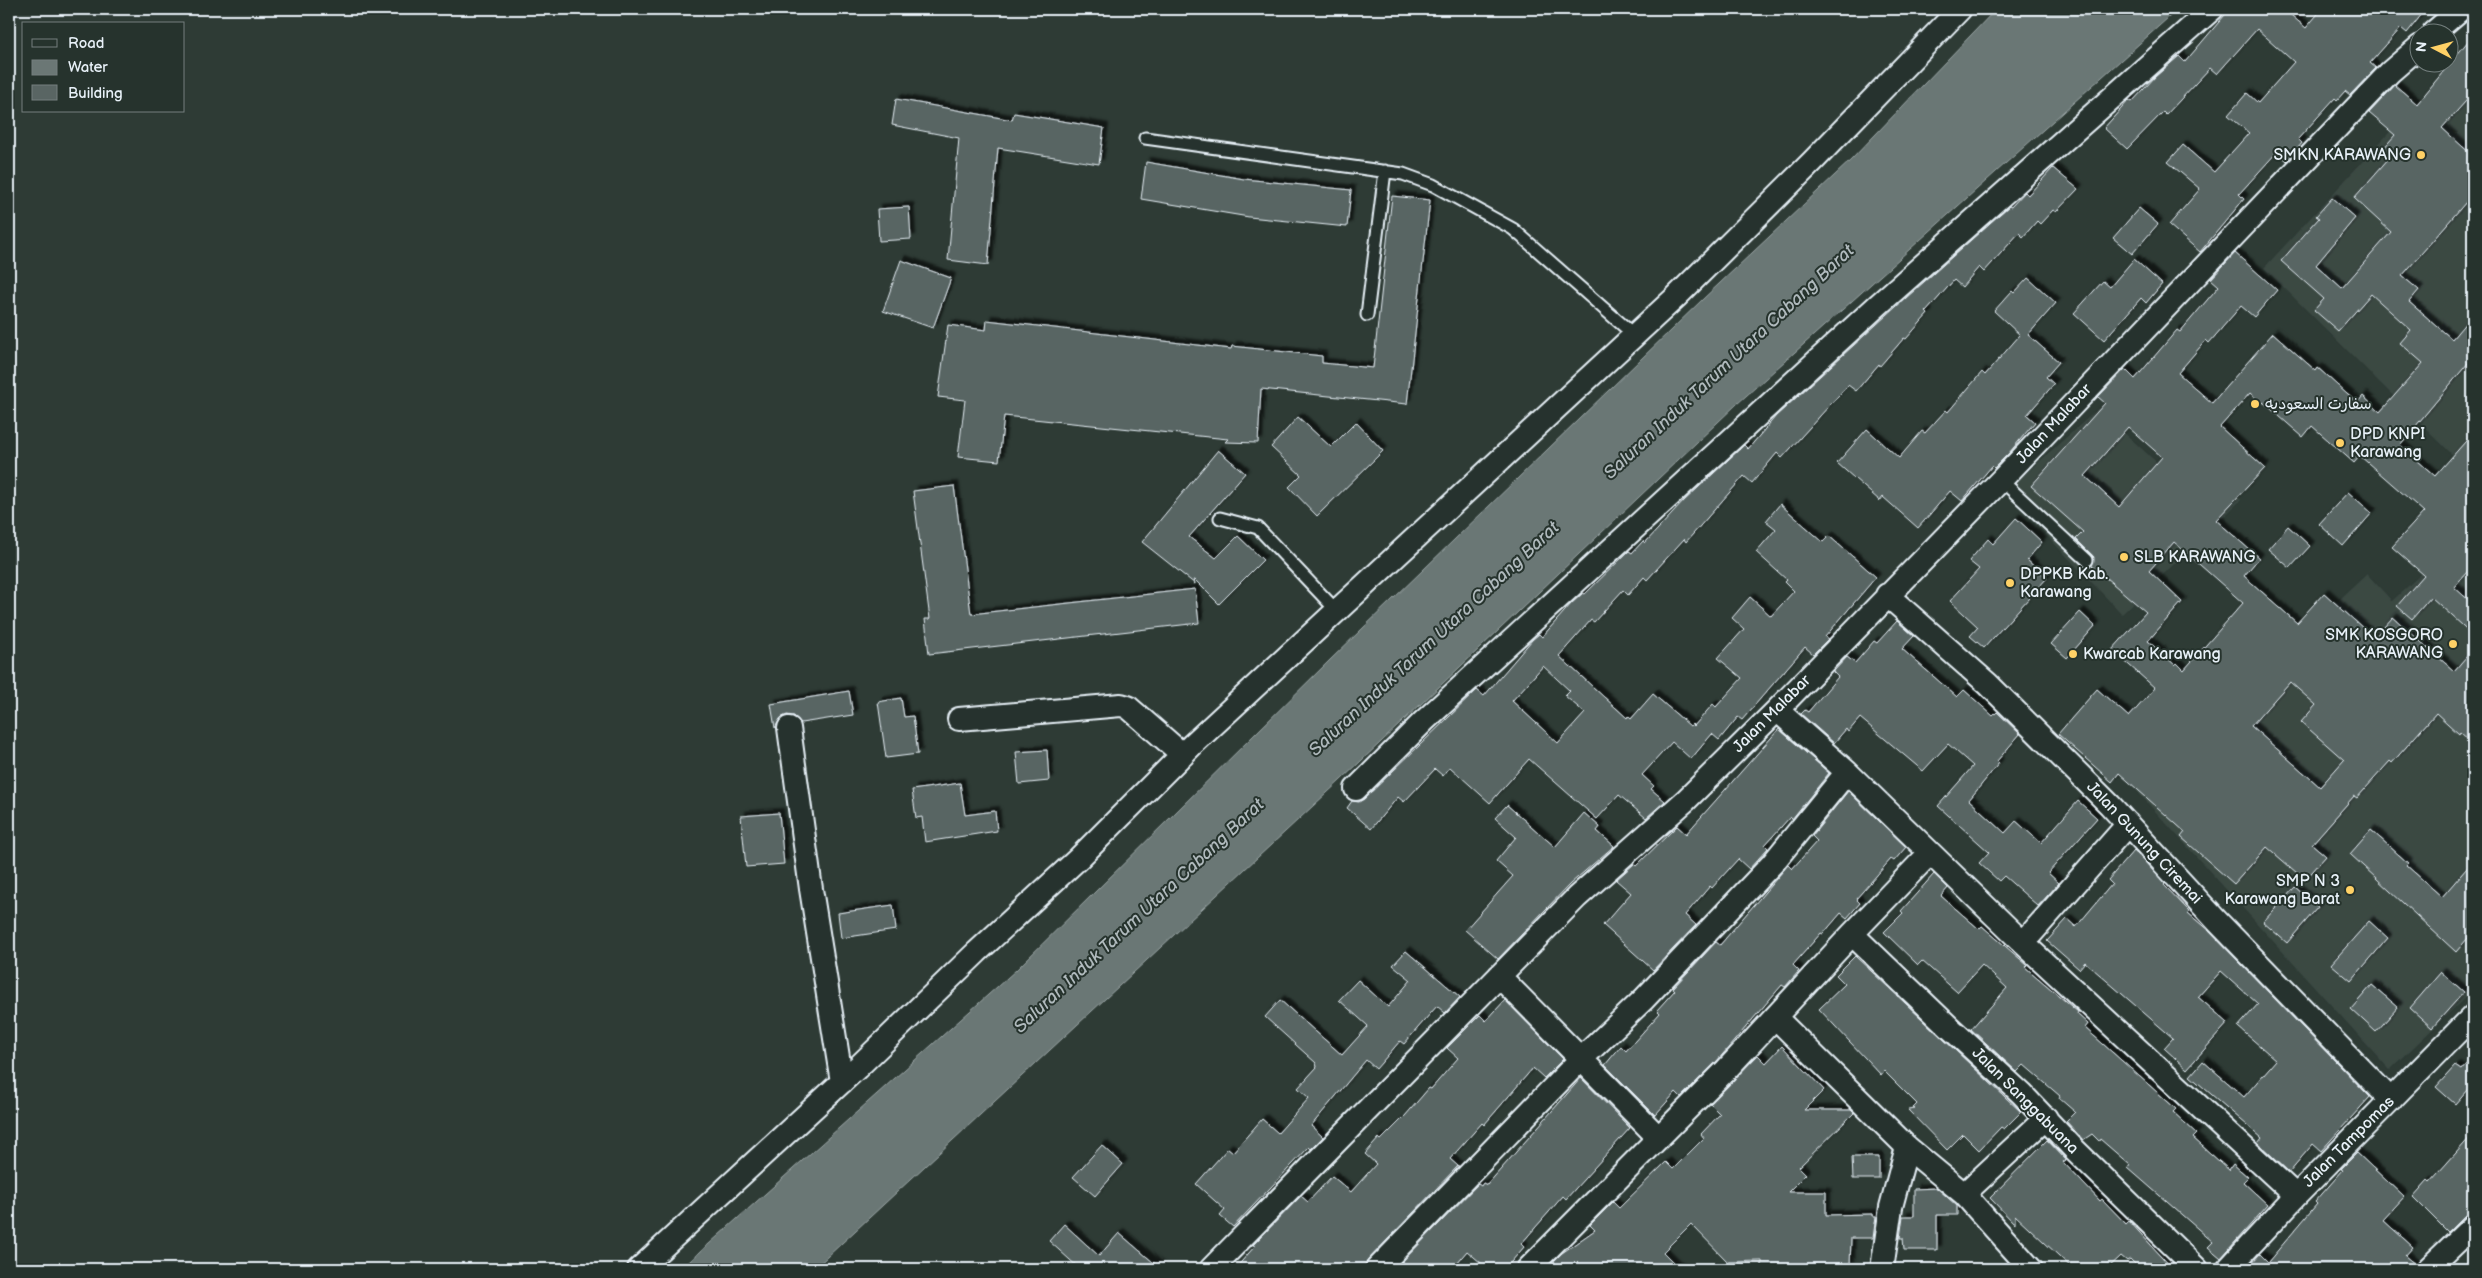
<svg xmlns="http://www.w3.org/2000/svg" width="2482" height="1278" viewBox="0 0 2482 1278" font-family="'Balsamiq Sans','Playpen Sans Arabic',sans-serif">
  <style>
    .built { fill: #3b4843 }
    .water { fill: #6b7775; stroke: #9da8a9 }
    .building { fill: #596563; stroke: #e8f1f8; fill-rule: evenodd; filter: url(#shadow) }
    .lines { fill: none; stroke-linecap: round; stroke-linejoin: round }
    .lane-casing { stroke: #e8f1f8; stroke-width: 15 }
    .street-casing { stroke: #e8f1f8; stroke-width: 26 }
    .lane { stroke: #26332d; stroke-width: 11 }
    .street { stroke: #26332d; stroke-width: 22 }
    .poi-dot { fill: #ffd166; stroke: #26332d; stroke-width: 2 }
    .labels { text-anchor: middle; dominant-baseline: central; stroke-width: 4; stroke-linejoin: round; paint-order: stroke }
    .poi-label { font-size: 16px; fill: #e8f1f8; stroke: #26332d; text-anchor: start }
    .street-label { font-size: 16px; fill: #e8f1f8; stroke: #26332d }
    .water-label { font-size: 18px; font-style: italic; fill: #b0babd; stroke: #26332d }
  </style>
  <defs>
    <filter id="shadow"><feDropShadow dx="4.5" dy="-4.5" stdDeviation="1" flood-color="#0009"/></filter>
  </defs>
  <rect width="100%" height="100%" fill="#2e3b35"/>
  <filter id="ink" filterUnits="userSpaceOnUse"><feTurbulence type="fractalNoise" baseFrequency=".02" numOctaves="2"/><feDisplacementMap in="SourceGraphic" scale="10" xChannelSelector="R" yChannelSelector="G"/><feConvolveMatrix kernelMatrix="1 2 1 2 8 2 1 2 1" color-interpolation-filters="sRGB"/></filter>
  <g filter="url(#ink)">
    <path class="built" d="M 2473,42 L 2473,475 L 2264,268 Z
      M 2098,409 L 2197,499 L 2225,481 L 2241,500 L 2122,614 L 2005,492 Z
      M 2473,526 L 2473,686 L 2412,623 L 2473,691 L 2473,990 L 2390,1070 L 2135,789 L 2367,574 L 2392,601 Z"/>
    <path class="water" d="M 1996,9 L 2178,9 L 1737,404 L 1341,780 L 814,1269 L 681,1269 L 1016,970 L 1330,660 L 1703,299 L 1851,160 Z"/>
    <path class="building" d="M 2230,9 L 2284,9 L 2306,28 L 2322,9 L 2426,9 L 2407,33 L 2401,28 L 2370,63 L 2376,68 L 2350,95 L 2345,91 L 2337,100 L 2335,98 L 2298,139 L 2302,143 L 2287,161 L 2277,152 L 2239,194 L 2244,199 L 2200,252 L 2169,225 L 2200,189 L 2168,162 L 2183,145 L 2214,172 L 2249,133 L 2228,115 L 2247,93 L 2258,103 L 2294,62 L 2257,29 L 2217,74 L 2210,68 L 2166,115 L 2163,112 L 2127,149 L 2104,128 L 2129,100 L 2132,102 L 2155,77 L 2179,56 L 2185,62 Z
      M 2473,35 L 2473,93 L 2442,128 L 2473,156 L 2473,194 L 2402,276 L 2419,290 L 2409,302 L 2452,339 L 2473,314 L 2473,357 L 2400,445 L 2435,476 L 2473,433 L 2473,565 L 2454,587 L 2473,604 L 2473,635 L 2431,597 L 2412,619 L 2397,606 L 2424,575 L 2392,547 L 2424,512 L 2360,456 L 2354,463 L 2312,426 L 2303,437 L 2263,402 L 2262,404 L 2250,393 L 2220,427 L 2265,468 L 2216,520 L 2259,558 L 2244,576 L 2297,623 L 2324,593 L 2374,638 L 2393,617 L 2454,671 L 2473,649 L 2473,744 L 2460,732 L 2459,734 L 2436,713 L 2392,763 L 2390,761 L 2357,798 L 2354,796 L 2312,844 L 2326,856 L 2305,880 L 2267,847 L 2234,884 L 2181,837 L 2185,832 L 2119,773 L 2112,782 L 2058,734 L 2097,689 L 2129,717 L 2155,688 L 2112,650 L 2146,612 L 2092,566 L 2094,557 L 2076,539 L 2083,532 L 2031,486 L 2105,403 L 2098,397 L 2125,369 L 2135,379 L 2177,330 L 2180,332 L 2219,286 L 2211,279 L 2235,253 L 2277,290 L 2254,317 L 2241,306 L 2209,343 L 2206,340 L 2178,373 L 2212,403 L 2273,333 L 2316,371 L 2318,368 L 2357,403 L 2363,396 L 2380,412 L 2423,363 L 2400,343 L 2411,330 L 2371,294 L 2338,331 L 2314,310 L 2324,299 L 2281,261 L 2319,218 L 2316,216 L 2332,198 L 2355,218 L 2316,265 L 2342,288 L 2391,232 L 2354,198 L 2390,157 L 2382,150 L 2395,135 L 2369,113 L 2395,85 L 2417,104 ZM 2128,427 L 2162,457 L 2119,507 L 2085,476 ZM 2174,542 L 2243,603 L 2184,670 L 2177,663 L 2175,665 L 2148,641 L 2182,602 L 2149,571 ZM 2290,682 L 2316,705 L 2301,722 L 2344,760 L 2320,787 L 2251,726 Z
      M 896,99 L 1012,120 L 1014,113 L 1104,128 L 1099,164 L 998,148 L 988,265 L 948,260 L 959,138 L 892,125 Z
      M 1146,162 L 1244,179 L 1351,190 L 1347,227 L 1249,217 L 1141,199 Z
      M 2053,168 L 2078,189 L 2056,212 L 2053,210 L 2040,224 L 2037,221 L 2023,237 L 2019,233 L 1984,272 L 1979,267 L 1962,287 L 1954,280 L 1926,312 L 1928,314 L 1906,339 L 1904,338 L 1880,366 L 1879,364 L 1856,391 L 1848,385 L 1782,458 L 1777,453 L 1752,483 L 1744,476 L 1686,542 L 1684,539 L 1647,580 L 1644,577 L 1628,595 L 1623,590 L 1594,622 L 1591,620 L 1559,656 L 1627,718 L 1628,716 L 1631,719 L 1653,694 L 1690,726 L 1692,724 L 1694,726 L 1713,704 L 1716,707 L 1742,678 L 1718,658 L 1744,629 L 1732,618 L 1750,597 L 1771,616 L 1794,591 L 1785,582 L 1787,580 L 1756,552 L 1776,529 L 1766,521 L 1780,504 L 1823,542 L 1829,536 L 1876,577 L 1825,637 L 1828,639 L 1813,654 L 1805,647 L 1742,720 L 1738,717 L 1719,740 L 1712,734 L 1691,759 L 1672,742 L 1642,775 L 1654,786 L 1651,789 L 1665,801 L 1646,818 L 1619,795 L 1597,819 L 1529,759 L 1490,803 L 1450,767 L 1443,776 L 1435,769 L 1404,802 L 1398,797 L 1371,829 L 1347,808 L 1352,801 L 1359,802 L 1365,798 L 1477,690 L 1484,696 L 1532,640 L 1539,634 L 1542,637 L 1571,604 L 1583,593 L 1585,594 L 1629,551 L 1632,553 L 1643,541 L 1645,543 L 1684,501 L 1744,445 L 1748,449 L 1776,416 L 1887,315 L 2009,206 L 2011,207 L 2025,192 L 2028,195 ZM 1543,666 L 1570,691 L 1565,696 L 1585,713 L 1558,743 L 1512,701 Z
      M 1392,196 L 1430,200 L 1407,404 L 1261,389 L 1258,443 L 1225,442 L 1228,439 L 1004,416 L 999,461 L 958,457 L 965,400 L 938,397 L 948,325 L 986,330 L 987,320 L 1231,349 L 1232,346 L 1322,356 L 1322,363 L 1373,368 Z
      M 909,207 L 911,239 L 879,241 L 877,209 Z
      M 2139,208 L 2158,224 L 2132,254 L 2113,238 Z
      M 2134,259 L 2162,284 L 2146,303 L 2141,298 L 2104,340 L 2074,313 L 2103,281 L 2110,287 Z
      M 901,260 L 951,278 L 933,328 L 883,311 Z
      M 2028,278 L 2056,303 L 2028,335 L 2059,362 L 2046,377 L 2054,384 L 2027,415 L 2035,422 L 2009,453 L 1994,468 L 1992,466 L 1962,501 L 1950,491 L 1918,528 L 1883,497 L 1880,501 L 1837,463 L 1867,429 L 1899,458 L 1922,431 L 1925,433 L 1946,410 L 1948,412 L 1982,372 L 1985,375 L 2020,335 L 1994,311 L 2012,291 L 2014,293 Z
      M 1298,417 L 1331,447 L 1356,422 L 1383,451 L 1317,516 L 1289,487 L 1301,475 L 1271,447 Z
      M 1218,450 L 1245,473 L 1189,537 L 1216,558 L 1238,536 L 1263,560 L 1219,604 L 1194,579 L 1195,584 L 1142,542 Z
      M 954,486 L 971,614 L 1195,589 L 1199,623 L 929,654 L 925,619 L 930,619 L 913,491 Z
      M 2348,492 L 2372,513 L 2343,546 L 2319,524 Z
      M 2016,518 L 2042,542 L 2027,560 L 2047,578 L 1984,648 L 1970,636 L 1978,627 L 1950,601 L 1979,569 L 1969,561 L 1988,539 L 1993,544 Z
      M 2288,526 L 2310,546 L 2290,568 L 2268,549 Z
      M 2080,612 L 2095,626 L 2067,658 L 2051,644 Z
      M 1897,621 L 1914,636 L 1902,649 L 1957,697 L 1964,690 L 1993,716 L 1997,712 L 2020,734 L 1997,761 L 1999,763 L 1969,800 L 2005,833 L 2016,821 L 2041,843 L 2078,801 L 2097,818 L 2048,873 L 2059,883 L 2038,906 L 2004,876 L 1999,881 L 1979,863 L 1989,852 L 1938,806 L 1973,766 L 1948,744 L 1923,771 L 1860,718 L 1848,732 L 1846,729 L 1834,743 L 1801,714 L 1805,710 L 1808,712 L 1838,677 L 1833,672 L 1847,657 L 1855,663 L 1874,641 L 1877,643 Z
      M 849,691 L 853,715 L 801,723 L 794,716 L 787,715 L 781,718 L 775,728 L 771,704 Z
      M 901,698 L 904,717 L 913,716 L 918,754 L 886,758 L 878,702 Z
      M 1779,729 L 1829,773 L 1792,819 L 1790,817 L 1765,845 L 1768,848 L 1749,869 L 1738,859 L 1712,888 L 1710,886 L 1685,915 L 1696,925 L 1653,970 L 1603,925 L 1631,893 L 1616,880 L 1634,864 L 1636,866 L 1677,826 L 1686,834 Z
      M 1047,750 L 1049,781 L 1019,784 L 1016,752 Z
      M 960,783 L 965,815 L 995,811 L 997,831 L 925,842 L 922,817 L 916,818 L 912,790 Z
      M 1848,791 L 1906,847 L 1894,861 L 1891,859 L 1856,899 L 1860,903 L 1847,918 L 1841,913 L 1823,934 L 1821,933 L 1793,965 L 1799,971 L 1785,987 L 1782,985 L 1717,1061 L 1681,1097 L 1676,1092 L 1655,1115 L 1605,1065 L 1621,1046 L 1626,1051 L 1660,1013 L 1657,1010 L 1675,990 L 1673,988 L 1716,942 L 1720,945 L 1788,865 L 1792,869 L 1817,841 L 1812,836 Z
      M 1507,805 L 1555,847 L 1584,813 L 1600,827 L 1597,831 L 1614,846 L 1570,884 L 1498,959 L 1465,930 L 1513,876 L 1496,861 L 1516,837 L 1495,818 Z
      M 779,813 L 784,864 L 746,867 L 741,816 Z
      M 2371,830 L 2408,863 L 2406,865 L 2442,897 L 2473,861 L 2473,932 L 2456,952 L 2350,854 Z
      M 2134,850 L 2165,884 L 2164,885 L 2189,911 L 2188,913 L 2210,932 L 2370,1097 L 2321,1151 L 2313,1144 L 2289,1172 L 2258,1143 L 2262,1138 L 2190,1076 L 2203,1061 L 2244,1097 L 2276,1060 L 2238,1027 L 2258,1004 L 2221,971 L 2198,997 L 2228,1023 L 2187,1069 L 2164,1048 L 2173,1038 L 2085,962 L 2079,969 L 2047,941 L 2067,919 L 2076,927 L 2112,884 L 2108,880 Z
      M 1934,874 L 1948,888 L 1941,896 L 1979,929 L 1982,926 L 2027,965 L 2025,967 L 2078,1012 L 2077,1014 L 2088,1024 L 2085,1028 L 2176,1109 L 2173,1112 L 2197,1134 L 2193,1138 L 2229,1170 L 2233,1164 L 2248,1177 L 2243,1182 L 2268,1205 L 2221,1258 L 2208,1247 L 2213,1242 L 2128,1168 L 2130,1165 L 2100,1139 L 2099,1141 L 2092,1134 L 2083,1140 L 2066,1121 L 2075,1112 L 2059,1098 L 2060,1096 L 2024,1065 L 2017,1072 L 1971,1029 L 2007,988 L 1982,965 L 1957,992 L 1922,961 L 1918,965 L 1884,932 L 1903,913 L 1901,911 Z
      M 2295,887 L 2318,907 L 2287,943 L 2263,922 Z
      M 893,905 L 896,930 L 841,938 L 838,913 Z
      M 2369,921 L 2388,938 L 2351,981 L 2331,964 Z
      M 1406,951 L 1460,997 L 1445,1013 L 1437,1006 L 1404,1044 L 1400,1041 L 1376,1069 L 1366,1060 L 1311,1126 L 1323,1137 L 1311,1149 L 1309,1147 L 1233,1227 L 1220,1216 L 1225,1210 L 1196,1184 L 1228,1148 L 1233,1152 L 1262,1119 L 1278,1133 L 1309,1098 L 1298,1088 L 1317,1067 L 1316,1063 L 1265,1017 L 1280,1000 L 1342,1055 L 1368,1026 L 1339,1000 L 1358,980 L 1388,1007 L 1411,980 L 1393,965 Z
      M 1855,956 L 2021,1112 L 2004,1129 L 2001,1127 L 1979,1150 L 1963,1134 L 1947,1150 L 1908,1110 L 1915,1109 L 1913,1108 L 1917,1104 L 1884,1071 L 1881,1075 L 1819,1009 L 1845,984 L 1836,975 Z
      M 2441,972 L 2464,992 L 2432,1028 L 2410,1008 Z
      M 2372,985 L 2398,1007 L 2376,1032 L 2351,1009 Z
      M 1505,1000 L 1563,1059 L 1544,1078 L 1533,1068 L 1484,1125 L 1482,1123 L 1450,1159 L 1458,1166 L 1368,1260 L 1364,1269 L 1235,1269 L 1255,1246 L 1253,1245 L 1301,1196 L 1308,1202 L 1332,1176 L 1351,1192 L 1376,1164 L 1365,1154 L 1379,1138 L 1381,1140 L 1405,1116 L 1429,1088 L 1431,1089 L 1458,1058 L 1447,1048 L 1480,1015 L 1486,1021 Z
      M 1782,1046 L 1824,1090 L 1804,1110 L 1851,1110 L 1854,1113 L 1799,1167 L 1806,1174 L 1788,1192 L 1826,1192 L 1826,1215 L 1873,1214 L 1873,1216 L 1876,1216 L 1873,1238 L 1851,1238 L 1850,1266 L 1824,1266 L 1824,1269 L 1762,1269 L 1762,1261 L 1728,1262 L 1691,1224 L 1663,1252 L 1680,1269 L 1546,1269 L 1562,1253 L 1595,1230 L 1590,1225 L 1613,1202 L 1619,1208 L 1666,1162 L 1673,1169 L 1704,1138 L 1701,1134 L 1720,1114 L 1710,1104 L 1758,1055 L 1766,1063 Z
      M 2473,1056 L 2473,1083 L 2455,1104 L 2436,1087 L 2455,1066 L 2461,1070 Z
      M 1581,1078 L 1630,1128 L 1566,1199 L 1563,1196 L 1521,1244 L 1524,1247 L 1505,1269 L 1488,1269 L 1467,1251 L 1452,1269 L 1395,1269 L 1478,1184 L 1481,1186 L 1483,1183 L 1487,1185 Z
      M 2473,1134 L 2473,1213 L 2464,1216 L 2448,1232 L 2413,1197 L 2428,1180 L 2430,1182 Z
      M 2047,1140 L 2066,1160 L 2063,1162 L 2100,1201 L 2102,1199 L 2126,1224 L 2129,1221 L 2173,1269 L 2140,1269 L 2130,1259 L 2127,1261 L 2121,1256 L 2107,1269 L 2073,1269 L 2015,1215 L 2015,1224 L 1990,1198 Z
      M 1102,1145 L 1123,1164 L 1095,1196 L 1073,1177 Z
      M 2357,1153 L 2404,1197 L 2383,1220 L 2413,1247 L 2405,1256 L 2416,1265 L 2415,1269 L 2246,1269 L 2260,1254 L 2268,1262 L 2317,1204 L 2315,1202 L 2343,1170 L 2341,1169 Z
      M 1852,1157 L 1879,1157 L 1879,1179 L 1853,1179 Z
      M 1937,1188 L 1957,1206 L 1957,1215 L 1937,1215 L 1937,1250 L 1904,1250 L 1903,1238 L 1900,1238 L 1903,1216 L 1914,1216 L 1914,1189 Z
      M 1064,1224 L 1099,1256 L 1119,1233 L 1161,1269 L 1080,1269 L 1049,1241 Z"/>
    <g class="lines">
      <defs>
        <path id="lane" d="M 1145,138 L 1403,174 L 1433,185 L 1513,229 L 1634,335
          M 1367,315 L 1385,171
          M 2001,480 L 2087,560
          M 1220,518 L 1258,528 L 1336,610"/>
        <path id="street" d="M 2434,32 L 2461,9
          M 1887,595 L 1988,684 L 2110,805 L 2217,921 L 2391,1100
          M 1777,710 L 1847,772 L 2023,943 L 2296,1196
          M 959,719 L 1121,705 L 1128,707 L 1183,755
          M 789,728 L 811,889 L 842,1082
          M 1356,789 L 1424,721 L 1878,305 L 2212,9
          M 1852,934 L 1949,1027 L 2022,1094 L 2074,1149 L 2197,1269
          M 2023,943 L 2128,824
          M 1499,976 L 1658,1137
          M 1775,1017 L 1907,1147 L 1964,1194 L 2031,1269
          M 1964,1194 L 2046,1118
          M 639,1269 L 857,1068 L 977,952 L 1079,858 L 1193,744 L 1676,297 L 1812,162 L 1960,9
          M 1211,1269 L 1577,897 L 1686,800 L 1777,710 L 2001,480 L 2390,72 L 2420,46
          M 1377,1269 L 1580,1060 L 1644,999 L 1772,864 L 1847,772
          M 1528,1269 L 1726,1070 L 1852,934 L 1930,853
          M 1882,1269 L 1891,1207 L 1907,1147
          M 2228,1269 L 2296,1196 L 2473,1016
          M 2428,1269 L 2473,1226"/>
      </defs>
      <use href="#lane" class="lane-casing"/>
      <use href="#street" class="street-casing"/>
      <use href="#lane" class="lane"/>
      <use href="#street" class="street"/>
    </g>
  </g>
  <g class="poi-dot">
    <circle cx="2421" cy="155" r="5"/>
    <circle cx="2255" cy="404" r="5"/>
    <circle cx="2340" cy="443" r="5"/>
    <circle cx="2124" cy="557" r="5"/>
    <circle cx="2010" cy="583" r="5"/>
    <circle cx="2453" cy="644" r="5"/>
    <circle cx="2073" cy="654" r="5"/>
    <circle cx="2350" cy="890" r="5"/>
  </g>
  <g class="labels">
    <g class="poi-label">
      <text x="2411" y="155" text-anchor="end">SMKN KARAWANG</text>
      <text x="2265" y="404">سفارت السعوديه</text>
      <text x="2350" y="434">DPD KNPI<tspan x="2350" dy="18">Karawang</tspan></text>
      <text x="2134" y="557">SLB KARAWANG</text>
      <text x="2020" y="574">DPPKB Kab.<tspan x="2020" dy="18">Karawang</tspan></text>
      <text x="2443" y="635" text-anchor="end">SMK KOSGORO<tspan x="2443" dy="18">KARAWANG</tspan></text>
      <text x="2083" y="654">Kwarcab Karawang</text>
      <text x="2340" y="881" text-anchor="end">SMP N 3<tspan x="2340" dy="18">Karawang Barat</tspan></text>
    </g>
    <g class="street-label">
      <text transform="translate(2054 424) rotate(-47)">Jalan Malabar</text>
      <text transform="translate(1772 714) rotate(-45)">Jalan Malabar</text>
      <text transform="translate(2144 843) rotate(47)">Jalan Gunung Ciremai</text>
      <text transform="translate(2025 1101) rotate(45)">Jalan Sanggabuana</text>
      <text transform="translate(2349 1142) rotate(-45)">Jalan Tampomas</text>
    </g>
    <g class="water-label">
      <text transform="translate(1729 362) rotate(-43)">Saluran Induk Tarum Utara Cabang Barat</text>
      <text transform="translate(1434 639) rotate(-43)">Saluran Induk Tarum Utara Cabang Barat</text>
      <text transform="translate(1139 916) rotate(-43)">Saluran Induk Tarum Utara Cabang Barat</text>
    </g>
  </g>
  <rect width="2482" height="1278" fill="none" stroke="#26332d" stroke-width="30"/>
  <rect x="15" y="15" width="2452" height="1248" fill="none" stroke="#e8f1f8" stroke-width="2" filter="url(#ink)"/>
  <rect x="22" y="22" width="162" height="90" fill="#26332d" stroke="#747f7e"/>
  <rect x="32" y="39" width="25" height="8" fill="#26332d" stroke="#747f7e"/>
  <text x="68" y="48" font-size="15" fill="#e8f1f8">Road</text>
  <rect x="32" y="60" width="25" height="15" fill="#6b7775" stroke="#747f7e"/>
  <text x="68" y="72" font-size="15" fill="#e8f1f8">Water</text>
  <rect x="32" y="85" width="25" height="15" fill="#596563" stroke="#747f7e"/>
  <text x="68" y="98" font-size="15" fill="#e8f1f8">Building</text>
  <g transform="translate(2434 48) rotate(276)"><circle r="24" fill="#26332d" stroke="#747f7e"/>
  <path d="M0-4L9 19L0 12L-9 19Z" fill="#ffd166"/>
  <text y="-8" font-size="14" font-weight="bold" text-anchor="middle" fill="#e8f1f8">N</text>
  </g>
</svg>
